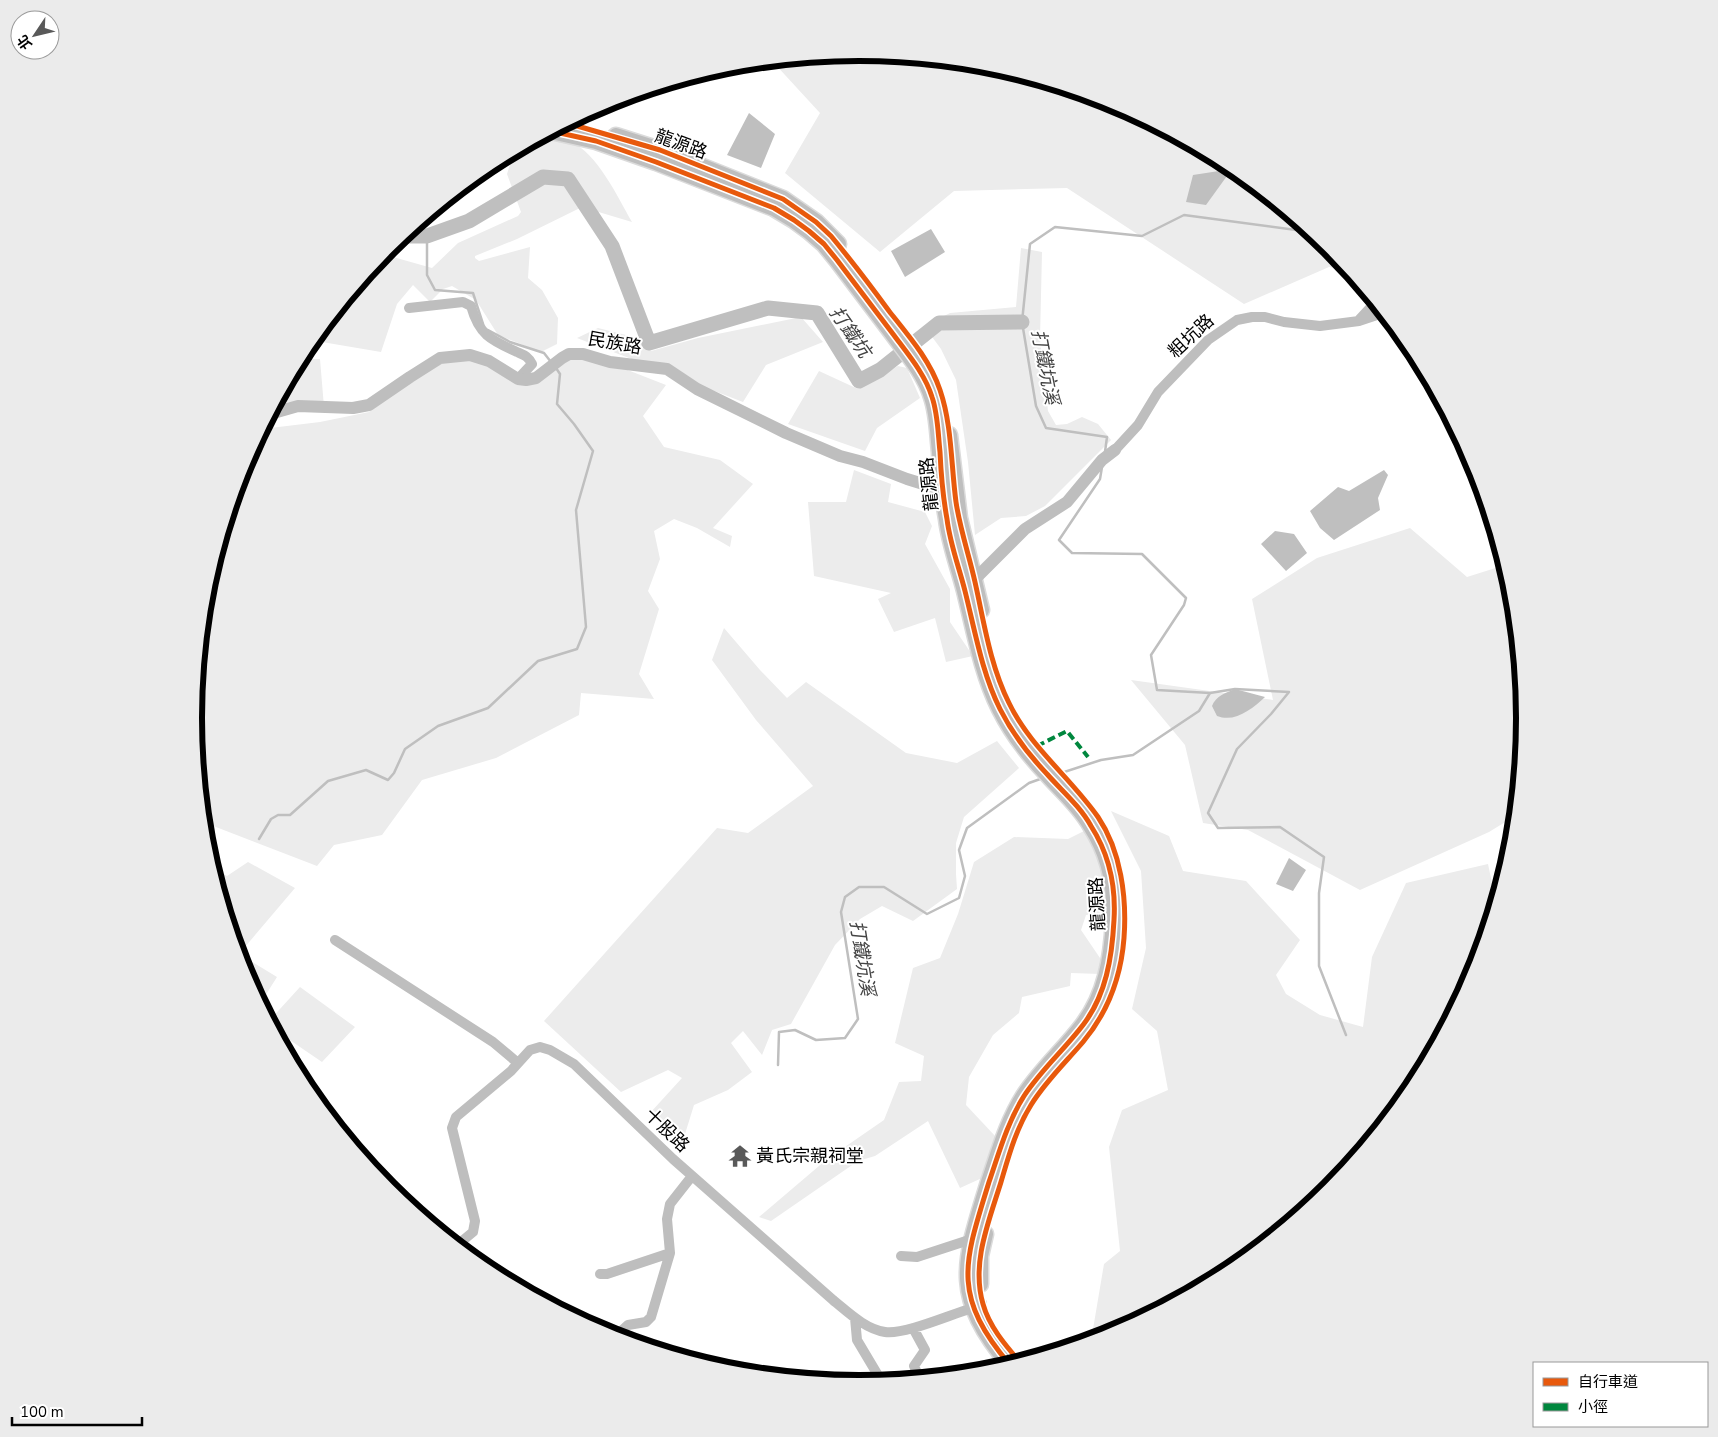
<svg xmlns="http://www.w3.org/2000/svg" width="1718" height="1437" viewBox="0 0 1718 1437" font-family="'Nunito Sans','Noto Sans TC',sans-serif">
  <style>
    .green { fill: #ececec }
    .water { fill: #bfbfbf }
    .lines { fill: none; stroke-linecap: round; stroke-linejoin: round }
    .stream { stroke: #bfbfbf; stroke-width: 2.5 }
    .river { stroke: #bfbfbf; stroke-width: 15 }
    .primary-casing { stroke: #dbdbdb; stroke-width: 19 }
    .minor { stroke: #bebebe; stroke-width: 10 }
    .tertiary { stroke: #bebebe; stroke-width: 12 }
    .primary { stroke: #bebebe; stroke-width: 16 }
    .quiet { stroke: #00873e; stroke-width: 4; stroke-dasharray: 8 4; stroke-linecap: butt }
    .cycleway-casing { stroke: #fff; stroke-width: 8 }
    .cycleway { stroke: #e8590c; stroke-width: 5 }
    .labels { text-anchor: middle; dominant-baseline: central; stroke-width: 4; stroke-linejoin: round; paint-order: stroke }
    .street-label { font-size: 18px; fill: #000; stroke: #fff }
    .poi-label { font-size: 18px; fill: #000; stroke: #fff; text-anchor: start }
    .water-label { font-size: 19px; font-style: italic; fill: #444; stroke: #fff }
    .rim { fill: none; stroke: #000; stroke-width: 6 }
  </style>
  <rect width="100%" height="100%" fill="#fff"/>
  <path class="green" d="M 859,53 L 989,65 L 1114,103 L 1229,165 L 1330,248 L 1350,271 L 1329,267 L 1244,304 L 1067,188 L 954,191 L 880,252 L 785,173 L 820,113 L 774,63 L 705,73 L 729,65 Z
    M 539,138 C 548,139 562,138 570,141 C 598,154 617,196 632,222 L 582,207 L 517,239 L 475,256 L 475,258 L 479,261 L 530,247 L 528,278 L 542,290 L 558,318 L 557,344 L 541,352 L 498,335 L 476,300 L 452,286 L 443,289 L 430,302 L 413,285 L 397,304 L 381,352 L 322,342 L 328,321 L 380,257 L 386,255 L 432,268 L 458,243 L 518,216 L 521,212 L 507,174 L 512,158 L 511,153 Z
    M 1021,248 L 1042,252 L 1040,339 L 1048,411 L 1056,425 L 1067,424 L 1082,417 L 1098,424 L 1111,440 L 1045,506 L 1026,516 L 1001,518 L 975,535 L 968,462 L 956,380 L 941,349 L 924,326 L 950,313 L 1016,307 Z
    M 801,317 L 823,342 L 766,365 L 743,402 L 577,338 L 598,328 L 634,337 L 651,351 L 698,338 Z
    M 469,358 L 527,381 L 559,359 L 602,360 L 666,385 L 643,416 L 664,447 L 720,460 L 753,484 L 713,528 L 732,536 L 730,547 L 697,528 L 674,519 L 654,531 L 660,559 L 648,591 L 659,609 L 639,674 L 654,699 L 581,693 L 579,715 L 496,758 L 422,780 L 382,835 L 334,845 L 317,866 L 203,822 L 193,718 L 206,588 L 217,551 L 221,551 L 249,473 L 241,473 L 244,463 L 262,429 L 320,422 L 369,412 L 408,381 L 438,364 Z
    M 300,359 L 320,359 L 324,407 L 271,413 Z
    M 898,366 L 907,368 L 920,398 L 877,428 L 865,451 L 788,424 L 819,371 L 858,389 Z
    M 854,470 L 891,484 L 888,502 L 925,512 L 932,526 L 925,544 L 950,589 L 950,622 L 973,656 L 946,662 L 935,618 L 894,632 L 878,599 L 891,593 L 814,576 L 808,502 L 846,502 Z
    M 1410,528 L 1467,577 L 1505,565 L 1512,589 L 1525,719 L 1515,816 L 1489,832 L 1360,890 L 1248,830 L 1203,823 L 1185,745 L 1131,680 L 1273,700 L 1252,599 L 1317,558 Z
    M 724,628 L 760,670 L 787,698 L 806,682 L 906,753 L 957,763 L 997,741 L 1019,768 L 964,817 L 956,843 L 956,874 L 957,889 L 913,921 L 882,906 L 860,919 L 835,945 L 791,1024 L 772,1030 L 762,1055 L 743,1031 L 731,1043 L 752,1072 L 728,1090 L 694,1105 L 685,1134 L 673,1131 L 650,1113 L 682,1078 L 668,1070 L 621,1092 L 544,1021 L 717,828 L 748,833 L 813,786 L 756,720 L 712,660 Z
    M 1111,811 L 1169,836 L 1183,871 L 1246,881 L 1300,940 L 1276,975 L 1286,994 L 1320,1015 L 1363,1027 L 1372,957 L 1406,883 L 1488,864 L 1496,902 L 1474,974 L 1413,1089 L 1330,1190 L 1229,1272 L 1114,1334 L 1091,1341 L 1104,1264 L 1120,1251 L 1109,1147 L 1122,1110 L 1168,1090 L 1157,1031 L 1132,1009 L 1146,948 L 1141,871 Z
    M 1086,830 L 1104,876 L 1104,913 L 1086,915 L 1081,930 L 1100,958 L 1100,974 L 1071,973 L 1070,986 L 1022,997 L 1019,1013 L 993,1035 L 969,1077 L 966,1105 L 996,1137 L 982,1178 L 960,1188 L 928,1121 L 875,1156 L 858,1161 L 771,1221 L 759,1217 L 826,1160 L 884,1120 L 899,1082 L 921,1081 L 924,1056 L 895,1043 L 913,968 L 940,958 L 958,914 L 974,862 L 1014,837 L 1068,839 Z
    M 248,862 L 295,888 L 239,954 L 277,977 L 260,1004 L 244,973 L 211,866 L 227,876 Z
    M 300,987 L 355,1027 L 322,1062 L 278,1032 L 276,1034 L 269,1021 Z"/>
  <path class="water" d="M 749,113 L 775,134 L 761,168 L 727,155 Z
    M 1232,169 L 1206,205 L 1186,202 L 1193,175 Z
    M 931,229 L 945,252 L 905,277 L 891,251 Z
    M 1384,470 L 1388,475 L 1378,498 L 1380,510 L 1334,540 L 1320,528 L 1310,511 L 1338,487 L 1349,491 Z
    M 1275,531 L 1294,534 L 1307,553 L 1286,571 L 1261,544 Z
    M 1235,689 L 1265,697 C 1252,709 1235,723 1217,716 L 1212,706 C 1216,696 1225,693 1235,689 Z
    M 1289,858 L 1306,870 L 1293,891 L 1276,884 Z"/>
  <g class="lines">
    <path class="stream" d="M 427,236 L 427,275 L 435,290 L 473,293 L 483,324
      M 488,330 L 510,342 L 544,353 L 551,362
      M 1105,452 L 1107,437 L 1046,428 L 1036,406 L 1022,322 L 1030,244 L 1055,227 L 1142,236 L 1184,215 L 1311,232
      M 1210,693 L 1235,689 L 1289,692 L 1271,714 L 1237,749 L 1208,813 L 1218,828 L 1280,827 L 1324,857 L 1319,893 L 1319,966 L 1346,1035
      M 1055,775 L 1101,760 L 1133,755 L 1199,711 L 1210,693 L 1157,690 L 1151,655 L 1184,605 L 1186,598 L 1142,554 L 1072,553 L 1059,540 L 1100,479 L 1102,467
      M 259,839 L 271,819 L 278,815 L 290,815 L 328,781 L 366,770 L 388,780 L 394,773 L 405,749 L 438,726 L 488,708 L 538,661 L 577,649 L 586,627 L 576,510 L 593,451 L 574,424 L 557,404 L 560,374 L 556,368
      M 778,1065 L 779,1032 L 795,1030 L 816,1040 L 845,1038 L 858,1019 L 841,912 L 845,897 L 859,887 L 884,887 L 927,914 L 959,898 L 965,876 L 959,850 L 967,828 L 1029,783 L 1043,778"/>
    <path class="river" d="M 402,236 L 427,236 L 469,221 L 543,177 L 568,179 L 612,246 L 649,343 L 768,308 L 817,313 L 859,381 L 880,370 L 939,323 L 1022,322"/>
    <defs>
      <path id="primary" d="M 551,131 L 596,141 L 656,162 L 774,208 L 794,220 L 809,231 L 824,244 L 837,260 C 856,285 874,309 893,334 C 907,353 925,374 932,397 C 938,414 938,434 940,452 C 941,474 943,497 947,519 C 950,544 959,567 965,591 C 975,631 982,673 1000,709 C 1012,733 1029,755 1047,774 C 1062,791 1080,806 1091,826 C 1109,854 1116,887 1114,920 C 1112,958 1106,995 1083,1025 C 1064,1050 1041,1070 1024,1096 C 1007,1123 999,1153 989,1182 C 964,1263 951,1295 1010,1365
        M 616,136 L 660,150 L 783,199 L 816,222 L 838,244
        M 949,435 L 959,518 L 981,610
        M 980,1284 L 980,1256 L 985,1234"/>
    </defs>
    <use href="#primary" class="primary-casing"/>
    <path class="minor" d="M 409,308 L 463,302 L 471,306 C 479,335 491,340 517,352 C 524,355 528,356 532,364 L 518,379
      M 1359,320 L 1372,306 L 1377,305
      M 1115,450 L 1138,425 L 1158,392 L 1208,340 L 1237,320 L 1252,317 L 1265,317 L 1284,322 L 1320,326 L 1359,321 L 1383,313
      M 335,940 L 493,1042 L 518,1063
      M 456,1246 L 473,1232 L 475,1221 L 452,1128 L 456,1117 L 511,1071 L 530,1050 L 540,1047 L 550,1050 L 574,1064 L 673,1159 L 833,1300 C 848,1312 865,1329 885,1332 C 905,1335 951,1314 973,1308 L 982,1303
      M 901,1256 L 917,1257 L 972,1239
      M 600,1274 L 607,1274 L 670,1253
      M 855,1318 L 857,1340 L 882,1382
      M 913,1328 L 925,1350 L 914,1366 L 920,1379
      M 615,1337 L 628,1325 L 646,1322 L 651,1317 L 670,1253 L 667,1219 L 670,1204 L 692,1176"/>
    <path class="tertiary" d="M 270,414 L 298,406 L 353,408 L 369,405 L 410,377 L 440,358 L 470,355 L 489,361 L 518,379 L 526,380 L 536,378 L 562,358 L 569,354 L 583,354 L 610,362 L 667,369 L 697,389 L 786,433 L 840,456 L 863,462 L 907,479 L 949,492
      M 970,584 L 1025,529 L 1067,502 L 1102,460 L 1115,450"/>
    <use href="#primary" class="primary"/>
    <path class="quiet" d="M 1037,746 L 1067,731 L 1088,757"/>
    <defs>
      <path id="cycleway" d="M 567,123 L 660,150 L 783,199 L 816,222 L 831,236 C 851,260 870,285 889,311 C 908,335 930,360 940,390 C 952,425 951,465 956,502 C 960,529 969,555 975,582 C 984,622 990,665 1009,703 C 1030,747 1070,777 1098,817 C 1121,851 1127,898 1124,938 C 1121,977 1108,1012 1083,1042 C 1065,1063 1045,1082 1031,1105 C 1016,1129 1009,1155 1001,1182 C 989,1221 971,1263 983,1304 C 989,1326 1005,1345 1020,1362
        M 551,131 L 596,141 L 656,162 L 774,208 L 794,220 L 809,231 L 824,244 L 837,260 C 856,285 874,309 893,334 C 907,353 925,374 932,397 C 938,414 938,434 940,452 C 941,474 943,497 947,519 C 950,544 959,567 965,591 C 975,631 982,673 1000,709 C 1012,733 1029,755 1047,774 C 1062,791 1080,806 1091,826 C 1109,854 1116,887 1114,920 C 1112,958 1106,995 1083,1025 C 1064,1050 1041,1070 1024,1096 C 1007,1123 999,1153 989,1182 C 964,1263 951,1295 1010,1365"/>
    </defs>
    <use href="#cycleway" class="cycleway-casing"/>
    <use href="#cycleway" class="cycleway"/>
  </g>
  <defs>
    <symbol id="temple-bare" viewBox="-9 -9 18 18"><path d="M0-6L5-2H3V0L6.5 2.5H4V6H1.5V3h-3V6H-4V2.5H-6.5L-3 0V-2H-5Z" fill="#595959" stroke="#fff" stroke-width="2.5" paint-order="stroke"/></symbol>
  </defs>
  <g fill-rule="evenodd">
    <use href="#temple-bare" x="724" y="1140" width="32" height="32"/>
  </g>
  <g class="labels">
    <g class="street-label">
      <text transform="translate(681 144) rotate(20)">龍源路</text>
      <text transform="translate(1191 336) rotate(-43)">粗坑路</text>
      <text transform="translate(615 343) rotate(10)">民族路</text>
      <text transform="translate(929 484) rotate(-96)">龍源路</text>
      <text transform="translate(1097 904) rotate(-93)">龍源路</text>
      <text transform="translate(667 1130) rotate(44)">十股路</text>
    </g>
    <g class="poi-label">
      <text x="756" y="1156">黃氏宗親祠堂</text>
    </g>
    <g class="water-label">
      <text transform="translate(850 332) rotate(55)">打鐵坑</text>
      <text transform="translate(1045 367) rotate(79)">打鐵坑溪</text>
      <text transform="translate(862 958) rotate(81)">打鐵坑溪</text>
    </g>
  </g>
  <path d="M0 0H1718V1437H0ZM202 718a657 657 0 1 1 1314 0a657 657 0 1 1-1314 0Z" fill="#ebebeb" fill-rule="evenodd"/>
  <path class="rim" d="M202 718a657 657 0 1 1 1314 0a657 657 0 1 1-1314 0Z"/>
  <rect x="1533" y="1362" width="175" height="65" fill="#ffffff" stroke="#999999"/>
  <rect x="1543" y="1378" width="25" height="8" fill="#e8590c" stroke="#999999"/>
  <text x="1578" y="1387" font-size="15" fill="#000000">自行車道</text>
  <rect x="1543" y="1403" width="25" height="8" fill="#00873e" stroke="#999999"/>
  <text x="1578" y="1412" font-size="15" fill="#000000">小徑</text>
  <g transform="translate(35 35) rotate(235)"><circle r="24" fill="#ffffff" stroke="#999999"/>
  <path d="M0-4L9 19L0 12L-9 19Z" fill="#595959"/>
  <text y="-8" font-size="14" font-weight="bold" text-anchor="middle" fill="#000000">北</text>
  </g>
  <path d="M12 1417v8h130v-8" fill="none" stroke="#000000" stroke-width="2.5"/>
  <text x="20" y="1417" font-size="15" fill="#000000" stroke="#ffffff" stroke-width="4" paint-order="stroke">100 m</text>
</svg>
